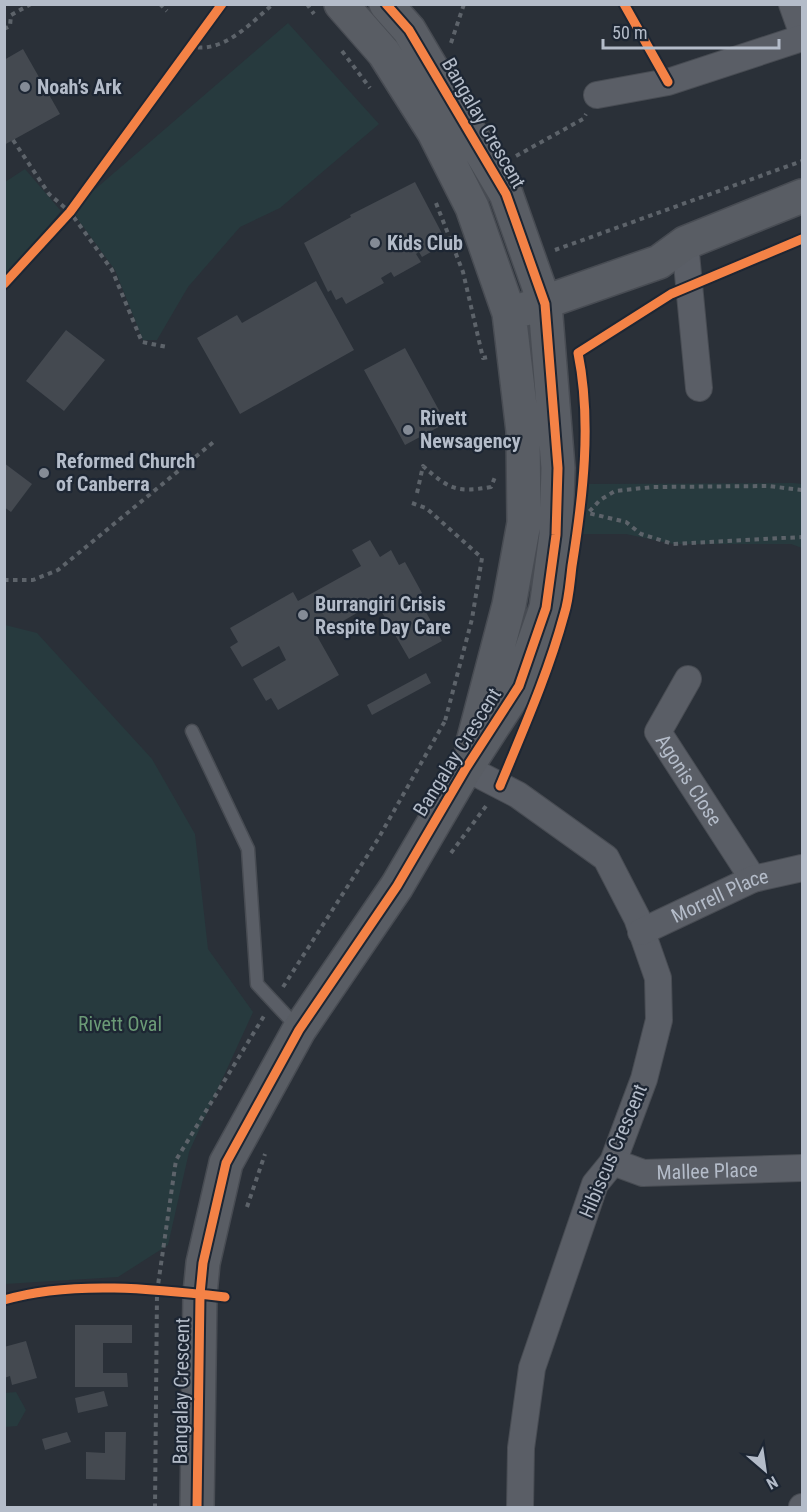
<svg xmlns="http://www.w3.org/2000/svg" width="807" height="1512" viewBox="0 0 807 1512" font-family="'Roboto Condensed',sans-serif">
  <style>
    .green { fill: #273a3e }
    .building { fill: #444950 }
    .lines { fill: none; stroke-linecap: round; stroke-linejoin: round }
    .lane-casing { stroke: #484c53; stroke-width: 15 }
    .street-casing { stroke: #484c53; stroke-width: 28 }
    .secondary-casing { stroke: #484c53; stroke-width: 36 }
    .path { stroke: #5d636a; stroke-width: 4; stroke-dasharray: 4.5 4.5; stroke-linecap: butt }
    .lane { stroke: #5a5e66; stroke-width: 12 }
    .street { stroke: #5a5e66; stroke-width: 26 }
    .secondary { stroke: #595d64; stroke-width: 33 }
    .cycleway-casing { stroke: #1d2633; stroke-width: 13 }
    .cycleway { stroke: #f48246; stroke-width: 9 }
    .poi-dot { fill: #848b96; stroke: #1d2633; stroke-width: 2 }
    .labels { text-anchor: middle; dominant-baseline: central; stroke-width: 4.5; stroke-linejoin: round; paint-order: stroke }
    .poi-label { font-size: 20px; font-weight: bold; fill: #b4bcc9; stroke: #1d2633; text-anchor: start }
    .street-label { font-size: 20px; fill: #b4bcc9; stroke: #1d2633 }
    .park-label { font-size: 20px; fill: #6b9a76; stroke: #1d2633 }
  </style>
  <rect width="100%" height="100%" fill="#2a3038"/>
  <path class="green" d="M 288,23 L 379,124 L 280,208 L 240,227 L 188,287 L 157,340 L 143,340 L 115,270 L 71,210 Z
    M 25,169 L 61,211 L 5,278 L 5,182 Z
    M 793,483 L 802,484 L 802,548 L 791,544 L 673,544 L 626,534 L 581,534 L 585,484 Z
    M 5,625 L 37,633 L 152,759 L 195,834 L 208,949 L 253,1012 L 189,1152 L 168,1245 L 118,1277 L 5,1284 Z
    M 16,1392 L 26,1410 L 17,1426 L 5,1427 L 5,1393 Z"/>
  <path class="building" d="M 23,49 L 60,114 L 4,145 L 4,60 Z
    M 415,182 L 447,243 L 422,257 L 419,252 L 416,254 L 421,262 L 394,277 L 391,272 L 381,278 L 384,283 L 346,304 L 342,297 L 336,300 L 331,290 L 328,292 L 304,243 L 351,217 L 350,215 Z
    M 316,281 L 354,350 L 240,414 L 197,338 L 237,315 L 242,323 Z
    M 66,330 L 105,360 L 64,411 L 26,381 Z
    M 405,348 L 446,423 L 405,445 L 364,370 Z
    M 4,463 L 32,484 L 11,512 L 4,507 Z
    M 370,540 L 380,557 L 391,550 L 399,565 L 405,562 L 422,593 L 417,596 L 442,641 L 409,659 L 376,602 L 317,636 L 339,675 L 278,710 L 271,698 L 266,701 L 253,679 L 286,660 L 279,646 L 242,667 L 230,647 L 238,642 L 230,628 L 293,592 L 298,601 L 361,566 L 352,550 Z
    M 426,673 L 431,683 L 372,715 L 367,705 Z
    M 75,1325 L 132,1325 L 132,1343 L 103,1343 L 103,1373 L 127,1373 L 128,1387 L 75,1387 Z
    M 26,1341 L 37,1378 L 12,1385 L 10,1376 L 4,1378 L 4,1347 Z
    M 104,1391 L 108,1406 L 78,1413 L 75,1398 Z
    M 67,1432 L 71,1442 L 45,1450 L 42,1439 Z
    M 105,1432 L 126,1432 L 125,1480 L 86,1479 L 86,1452 L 105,1453 Z"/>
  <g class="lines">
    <defs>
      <path id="lane" d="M 192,731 L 248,849 L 257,984 L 298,1028"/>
      <g id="street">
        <path d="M 792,4 L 802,32"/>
        <path d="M 597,95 L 668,82 L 802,38"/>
        <path d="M 685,243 L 699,388"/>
        <path id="s1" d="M 688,679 L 658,732 L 753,879"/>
        <path d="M 466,768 L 518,795 L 606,858 L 637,918 L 658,978 L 659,1020 L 644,1079 L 613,1162 L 595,1184 L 532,1368 L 521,1448 L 520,1508"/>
        <path id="s2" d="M 641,932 L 753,879 L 802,868"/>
        <path id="s3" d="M 613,1162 L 643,1173 L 802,1168"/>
        <path d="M 802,1508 L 802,1507"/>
      </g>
      <path id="secondary" d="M 341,4 L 384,53 L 434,132 L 472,207 L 509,313 L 523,431 L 524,523 L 509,605 L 472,746
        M 525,309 L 659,262 L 685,243 L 802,196
        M 197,1508 L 200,1294 L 203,1263 L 226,1163 L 299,1030 L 397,886 L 466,768 L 519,686 L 546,608 L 556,535 L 558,468 L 545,304 L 506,194 L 409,30 L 386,4"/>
    </defs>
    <use href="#lane" class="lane-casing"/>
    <use href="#street" class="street-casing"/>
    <use href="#secondary" class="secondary-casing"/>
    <path class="path" d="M 160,4 L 167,11
      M 307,4 L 314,14
      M 4,29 L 10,26 L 11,15 L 31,4
      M 451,43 L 464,4
      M 189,46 C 222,55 250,24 273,4
      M 342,51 L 370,88
      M 13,140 L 49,194 L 70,212 L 112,270 L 142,342 L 167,347
      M 516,156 L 583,119 L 586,114
      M 436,203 L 463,272 L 483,358 L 488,357
      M 555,250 L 802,161
      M 802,490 L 768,486 L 653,487 L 615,491 L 600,500 L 588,513 L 626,522 L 641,534 L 673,544 L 802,537
      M 417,493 L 423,466 C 449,489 456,493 491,487 L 495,477
      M 412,503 L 426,508 L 482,558 L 472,619 L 445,721
      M 4,580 L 33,580 L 58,570 L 216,440
      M 451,853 L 486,806
      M 283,987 L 378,839 L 445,721
      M 247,1207 L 265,1154
      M 155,1508 L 157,1292 L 176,1160 L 264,1016"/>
    <use href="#lane" class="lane"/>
    <use href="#street" class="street"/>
    <use href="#secondary" class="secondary"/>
    <defs>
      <path id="cycleway" d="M 624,4 L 668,82
        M 4,284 L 70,212 L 222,4
        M 500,786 C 523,730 548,674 564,615 C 569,600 570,582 572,566 C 583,497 592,422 578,353 L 671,294 L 802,239
        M 4,1300 C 71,1280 157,1289 225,1297
        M 197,1508 L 200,1294 L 203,1263 L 226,1163 L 299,1030 L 397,886 L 466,768 L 519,686 L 546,608 L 556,535 L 558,468 L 545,304 L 506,194 L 409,30 L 386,4"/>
    </defs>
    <use href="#cycleway" class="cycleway-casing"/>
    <use href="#cycleway" class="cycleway"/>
  </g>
  <g class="poi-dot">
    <circle cx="25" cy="87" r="6"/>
    <circle cx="375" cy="243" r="6"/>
    <circle cx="408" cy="430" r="6"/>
    <circle cx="44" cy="473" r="6"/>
    <circle cx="303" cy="615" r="6"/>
  </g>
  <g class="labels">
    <g class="poi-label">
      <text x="37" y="87">Noah’s Ark</text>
      <text x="387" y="243">Kids Club</text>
      <text x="420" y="418">Rivett<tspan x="420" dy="23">Newsagency</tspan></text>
      <text x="56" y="461">Reformed Church<tspan x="56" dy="23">of Canberra</tspan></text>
      <text x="315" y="604">Burrangiri Crisis<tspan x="315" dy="23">Respite Day Care</tspan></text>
    </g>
    <g class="street-label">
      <text transform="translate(484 123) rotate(60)">Bangalay Crescent</text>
      <text transform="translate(457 752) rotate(-58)">Bangalay Crescent</text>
      <text stroke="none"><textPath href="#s1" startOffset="118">Agonis Close</textPath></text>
      <text stroke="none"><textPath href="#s2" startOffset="87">Morrell Place</textPath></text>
      <text transform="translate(613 1151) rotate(-67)">Hibiscus Crescent</text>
      <text stroke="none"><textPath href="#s3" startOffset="96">Mallee Place</textPath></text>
      <text transform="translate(181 1391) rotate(-89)">Bangalay Crescent</text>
    </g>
    <g class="park-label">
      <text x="120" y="1024">Rivett Oval</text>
    </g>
  </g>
  <rect width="807" height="1512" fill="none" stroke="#b4bcc9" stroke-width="12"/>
  <g transform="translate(765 1470) rotate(151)" stroke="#1d2633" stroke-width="4.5" paint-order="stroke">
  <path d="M0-4.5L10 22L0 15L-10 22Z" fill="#b4bcc9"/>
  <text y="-9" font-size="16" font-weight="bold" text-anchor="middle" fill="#b4bcc9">N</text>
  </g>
  <path d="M603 39v9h176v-9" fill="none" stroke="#b4bcc9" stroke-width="3"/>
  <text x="612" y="39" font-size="18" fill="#b4bcc9" stroke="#1d2633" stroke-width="4.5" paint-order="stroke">50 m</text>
</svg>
